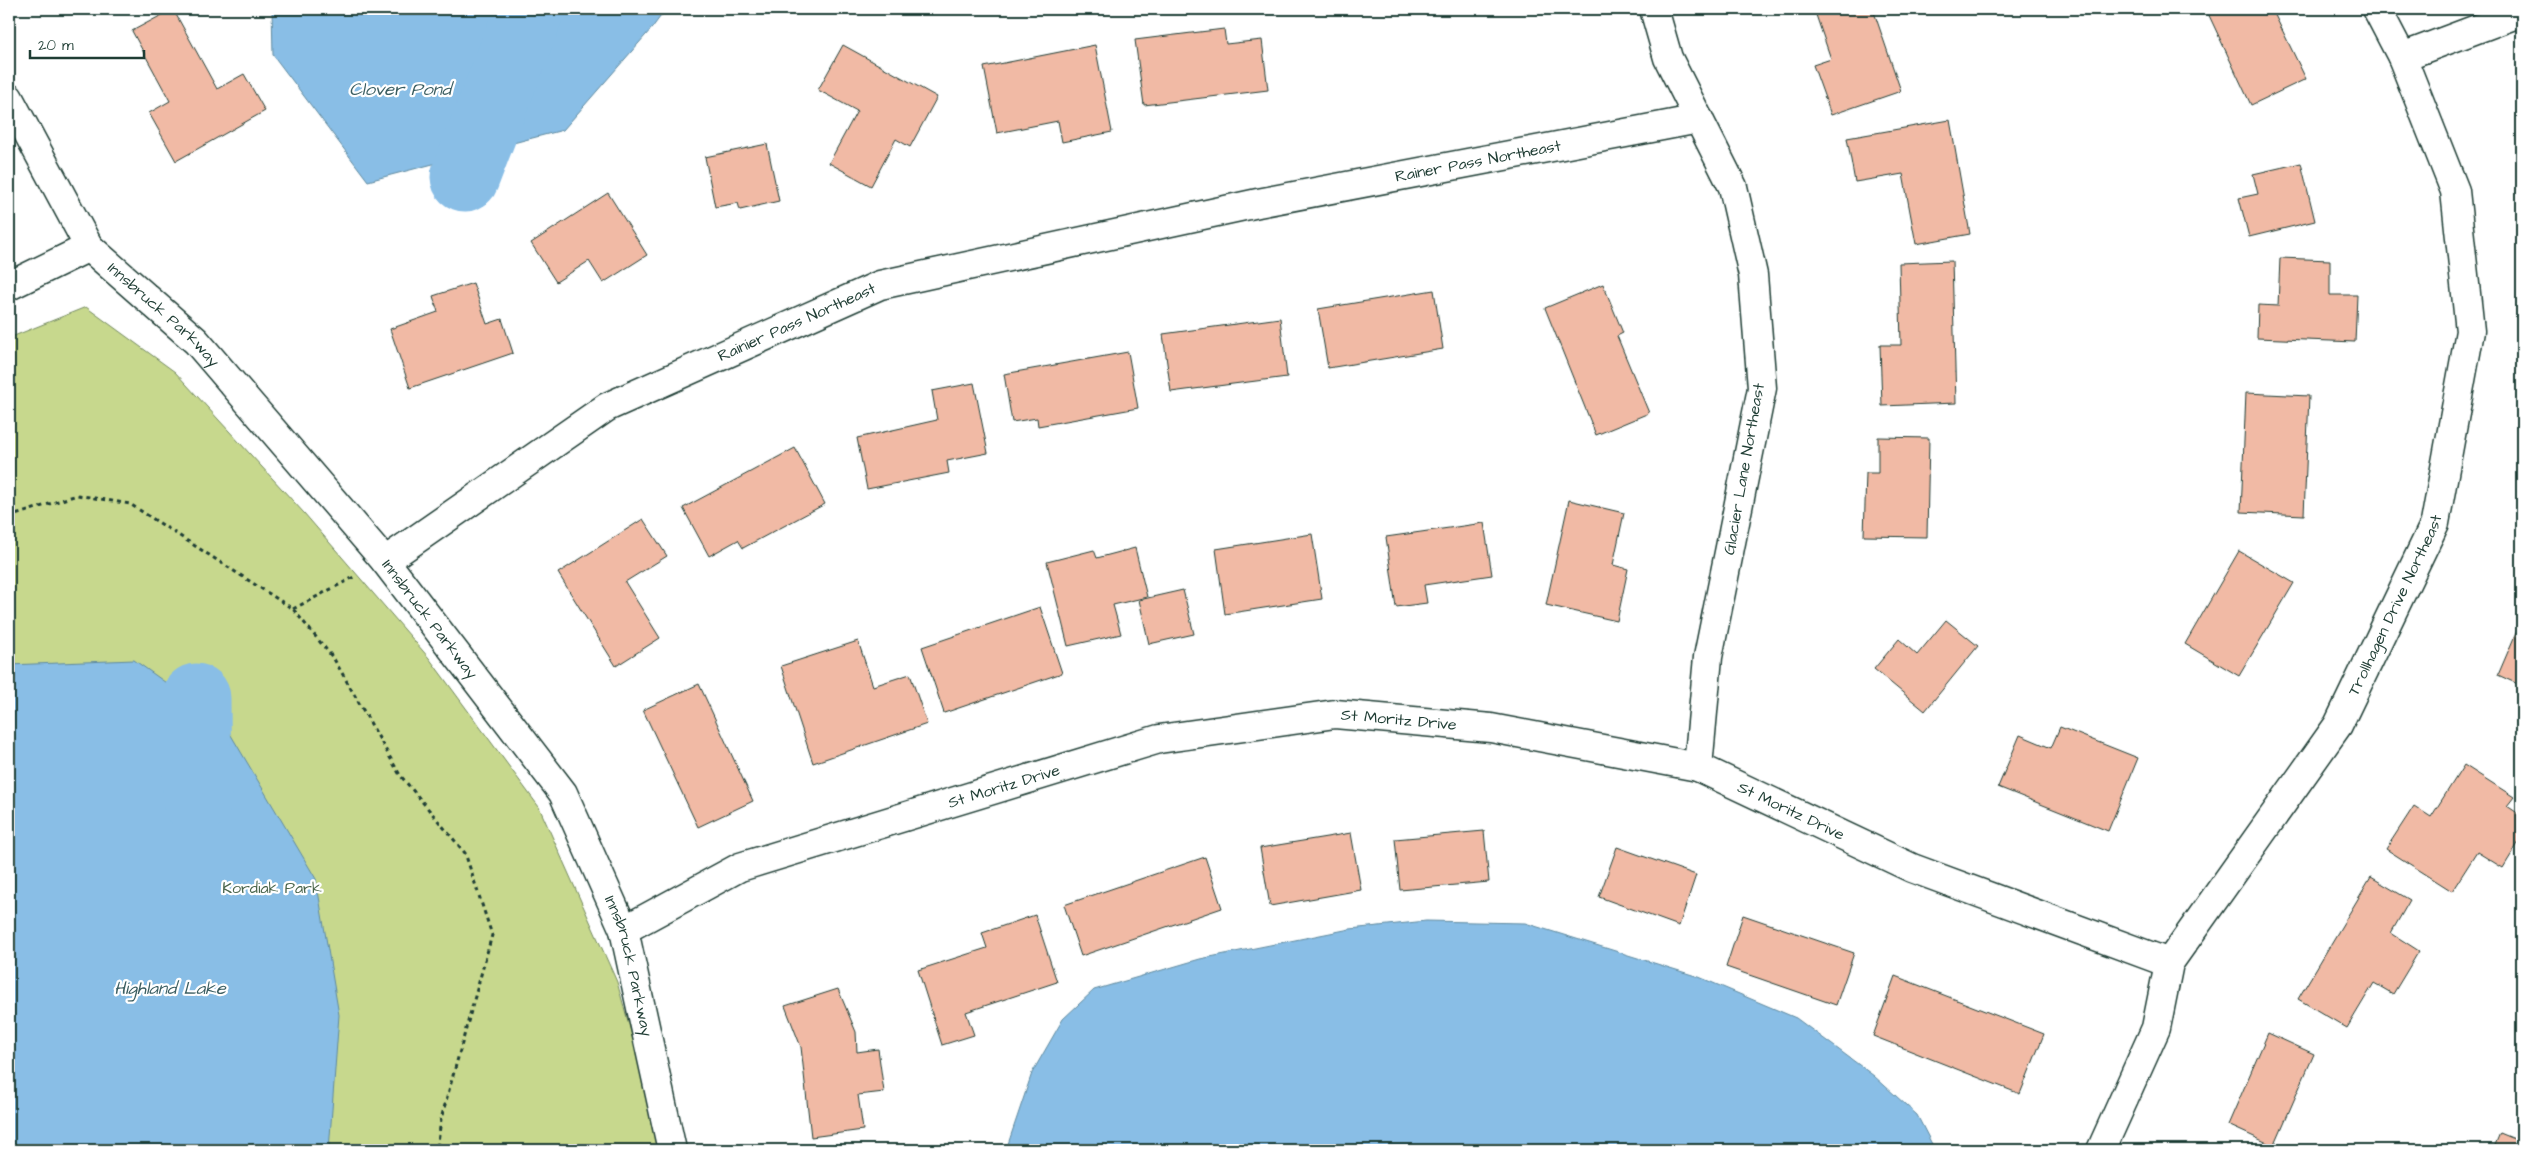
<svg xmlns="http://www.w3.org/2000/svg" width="2531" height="1159" viewBox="0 0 2531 1159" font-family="'Architects Daughter',sans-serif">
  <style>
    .green { fill: #c7d88d; stroke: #738a60 }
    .water { fill: #89bee6; stroke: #5f8a9f }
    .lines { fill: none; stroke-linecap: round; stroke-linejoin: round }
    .river { stroke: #89bee6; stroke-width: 69 }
    .building { fill: #f1baa5; stroke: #1f3d34 }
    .minor-casing { stroke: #1f3d34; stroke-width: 31 }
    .path { stroke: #1f3d34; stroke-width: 3; stroke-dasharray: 4 4; stroke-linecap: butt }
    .minor { stroke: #fff; stroke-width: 28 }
    .labels { text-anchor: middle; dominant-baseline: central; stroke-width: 4.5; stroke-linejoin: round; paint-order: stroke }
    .street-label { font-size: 16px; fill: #1f3d34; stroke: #fff }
    .park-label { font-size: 16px; fill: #49644a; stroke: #fff }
    .water-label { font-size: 18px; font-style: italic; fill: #3a5d60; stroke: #fff }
  </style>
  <rect width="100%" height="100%" fill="#fff"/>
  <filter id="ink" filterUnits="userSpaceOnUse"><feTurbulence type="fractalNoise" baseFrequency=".02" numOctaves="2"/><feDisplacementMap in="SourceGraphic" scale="10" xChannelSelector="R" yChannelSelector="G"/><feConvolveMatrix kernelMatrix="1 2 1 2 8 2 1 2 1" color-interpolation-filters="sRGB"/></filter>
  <g filter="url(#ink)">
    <path class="green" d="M 86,307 L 175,372 L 304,513 L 429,658 L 539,807 L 617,982 L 640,1064 L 659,1150 L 9,1150 L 9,338 Z"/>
    <path class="water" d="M 272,9 L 666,9 L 652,28 L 563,130 L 368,181 L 273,55 Z
      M 134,660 L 225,725 L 316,879 L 339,1015 L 329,1150 L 9,1150 L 9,665 Z
      M 1426,921 L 1525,923 L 1699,977 L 1796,1018 L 1874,1076 L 1917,1115 L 1935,1150 L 1006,1150 L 1032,1073 L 1063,1019 L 1094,990 L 1200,959 L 1350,929 Z"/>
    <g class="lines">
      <path class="river" d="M 465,177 L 530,9
        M 196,698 L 197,800"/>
    </g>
    <path class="building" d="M 173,9 L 217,89 L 244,74 L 265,111 L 176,161 L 149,113 L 170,101 L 132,31 Z
      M 1814,9 L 1873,9 L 1901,91 L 1831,115 L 1813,65 L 1831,59 Z
      M 2206,9 L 2272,9 L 2306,79 L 2251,105 Z
      M 1224,29 L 1226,44 L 1262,40 L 1268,90 L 1144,105 L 1135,40 Z
      M 843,45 L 937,97 L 910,147 L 896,139 L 871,186 L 829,163 L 857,111 L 818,90 Z
      M 1095,45 L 1112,132 L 1062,142 L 1058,121 L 997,133 L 984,67 Z
      M 1950,120 L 1970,234 L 1916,244 L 1903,174 L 1855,182 L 1847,138 Z
      M 767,144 L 779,201 L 740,210 L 738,203 L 715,207 L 705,157 Z
      M 2301,163 L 2315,221 L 2249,237 L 2239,198 L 2258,194 L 2253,174 Z
      M 608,193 L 647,255 L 603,283 L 589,261 L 556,282 L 531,243 Z
      M 2280,258 L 2330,260 L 2330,295 L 2357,295 L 2355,342 L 2257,338 L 2258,305 L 2278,306 Z
      M 1952,261 L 1956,403 L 1882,406 L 1880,345 L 1901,345 L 1899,263 Z
      M 473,283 L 487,324 L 502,319 L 513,353 L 410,388 L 390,329 L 438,312 L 433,296 Z
      M 1603,284 L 1623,333 L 1617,336 L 1649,413 L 1596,435 L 1545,308 Z
      M 1434,290 L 1443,349 L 1328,368 L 1318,309 Z
      M 1280,318 L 1287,377 L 1171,392 L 1163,334 Z
      M 1128,352 L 1138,408 L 1038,426 L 1037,418 L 1012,422 L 1004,374 Z
      M 974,383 L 988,453 L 947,461 L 949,473 L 867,489 L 857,438 L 937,420 L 932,391 Z
      M 2246,393 L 2309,396 L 2304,515 L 2241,512 Z
      M 1878,437 L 1929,438 L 1927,537 L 1864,536 L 1866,473 L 1878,473 Z
      M 795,448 L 825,504 L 743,548 L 738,540 L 709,556 L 683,508 Z
      M 1569,500 L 1624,513 L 1613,565 L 1628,569 L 1617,621 L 1546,605 Z
      M 643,519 L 667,556 L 625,582 L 660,638 L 616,666 L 558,573 Z
      M 1484,523 L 1492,575 L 1424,585 L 1427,603 L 1396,607 L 1386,537 Z
      M 1312,534 L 1322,599 L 1225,614 L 1216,549 Z
      M 1135,548 L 1147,597 L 1113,605 L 1121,634 L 1068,646 L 1047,562 L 1094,550 L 1097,558 Z
      M 2239,551 L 2294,583 L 2239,676 L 2185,644 Z
      M 1183,590 L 1194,634 L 1149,644 L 1139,600 Z
      M 1040,607 L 1062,673 L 944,713 L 922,647 Z
      M 2522,619 L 2522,686 L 2498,675 Z
      M 1946,620 L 1978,646 L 1925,711 L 1874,669 L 1899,639 L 1917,655 Z
      M 858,641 L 873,686 L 910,674 L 927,724 L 813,763 L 781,666 Z
      M 699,684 L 753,801 L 698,827 L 643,710 Z
      M 2060,727 L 2138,758 L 2108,831 L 1998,787 L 2020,735 L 2051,748 Z
      M 2464,765 L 2514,797 L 2507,806 L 2522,816 L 2522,837 L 2503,868 L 2477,852 L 2452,891 L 2386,849 L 2414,806 L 2431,817 Z
      M 1484,831 L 1489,882 L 1400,890 L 1395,839 Z
      M 1351,833 L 1361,890 L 1270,906 L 1260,848 Z
      M 1617,847 L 1696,875 L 1679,926 L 1599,897 Z
      M 1205,857 L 1222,908 L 1081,956 L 1064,905 Z
      M 2371,877 L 2410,900 L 2391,933 L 2419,951 L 2393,994 L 2374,983 L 2347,1028 L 2298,999 Z
      M 1035,915 L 1057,982 L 966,1012 L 974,1035 L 942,1045 L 918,970 L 987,948 L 982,933 Z
      M 1743,915 L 1854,953 L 1836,1005 L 1726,967 Z
      M 1895,976 L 2044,1034 L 2020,1094 L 1873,1036 Z
      M 838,989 L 856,1032 L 857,1052 L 878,1049 L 884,1092 L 858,1095 L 863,1130 L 811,1137 L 801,1047 L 785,1006 Z
      M 2268,1033 L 2314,1054 L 2274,1146 L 2228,1125 Z
      M 2500,1133 L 2522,1142 L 2522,1150 L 2493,1150 Z"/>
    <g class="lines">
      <defs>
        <g id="minor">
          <path d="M 1654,9 L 1668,58 L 1733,187 L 1753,275 L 1762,388 L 1708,657 L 1698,767"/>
          <path d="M 2402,57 L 2522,12"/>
          <path id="s1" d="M 9,98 L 89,247 L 196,341 L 385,561 L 563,793 L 624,930 L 672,1150"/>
          <path d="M 9,286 L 89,247"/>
          <path id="s2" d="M 385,561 L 607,407 L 880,285 L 1258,203 L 1699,119"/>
          <path id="s3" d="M 624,930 L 740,867 L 1159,739 L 1335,714 L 1491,728 L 1698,767 L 1912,868 L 2169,963"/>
          <path id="s4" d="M 2101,1150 L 2156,1028 L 2169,963 L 2338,725 L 2435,523 L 2470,331 L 2455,191 L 2402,57 L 2377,9"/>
        </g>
      </defs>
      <use href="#minor" class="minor-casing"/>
      <path class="path" d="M 9,517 L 77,495 L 130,504 L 293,609 L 334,659 L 400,775 L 465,853 L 492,935 L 441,1119 L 437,1150
        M 293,609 L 354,577"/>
      <use href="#minor" class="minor"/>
    </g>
  </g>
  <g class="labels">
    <g class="street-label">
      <text stroke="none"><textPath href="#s2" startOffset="1180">Rainer Pass Northeast</textPath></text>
      <text stroke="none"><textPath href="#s1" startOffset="270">Innsbruck Parkway</textPath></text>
      <text stroke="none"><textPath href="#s2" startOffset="478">Rainier Pass Northeast</textPath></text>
      <text transform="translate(1744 469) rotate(-80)">Glacier Lane Northeast</text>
      <text stroke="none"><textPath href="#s4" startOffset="625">Trollhagen Drive Northeast</textPath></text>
      <text stroke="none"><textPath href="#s1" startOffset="675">Innsbruck Parkway</textPath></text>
      <text stroke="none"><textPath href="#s3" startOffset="812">St Moritz Drive</textPath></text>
      <text stroke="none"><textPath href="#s3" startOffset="408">St Moritz Drive</textPath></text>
      <text stroke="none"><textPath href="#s3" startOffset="1218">St Moritz Drive</textPath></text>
      <text stroke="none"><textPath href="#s1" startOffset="1080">Innsbruck Parkway</textPath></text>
    </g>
    <g class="park-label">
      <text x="272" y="888">Kordiak Park</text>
    </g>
    <g class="water-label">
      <text x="400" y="89">Clover Pond</text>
      <text x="170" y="988">Highland Lake</text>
    </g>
  </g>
  <rect width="2531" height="1159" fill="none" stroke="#fff" stroke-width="30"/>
  <rect x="15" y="15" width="2501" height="1129" fill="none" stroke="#1f3d34" stroke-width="2" filter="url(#ink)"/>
  <path d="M30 50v8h114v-8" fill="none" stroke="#1f3d34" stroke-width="2.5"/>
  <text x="38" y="50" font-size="15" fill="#1f3d34" stroke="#ffffff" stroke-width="4" paint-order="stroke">20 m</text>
</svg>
